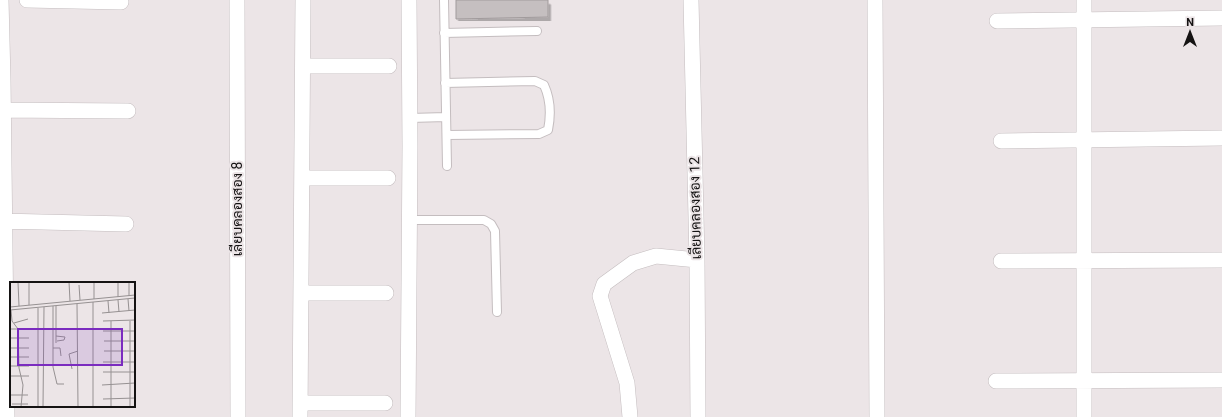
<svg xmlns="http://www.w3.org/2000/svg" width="1222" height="417" viewBox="0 0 1222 417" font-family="Roboto,Sarabun,sans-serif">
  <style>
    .building { fill: #c5bfc0; stroke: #a19b9c; filter: url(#shadow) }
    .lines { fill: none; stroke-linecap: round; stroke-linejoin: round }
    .service-casing { stroke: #c4bdbf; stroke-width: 10 }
    .minor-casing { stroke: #c4bdbf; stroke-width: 16 }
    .service { stroke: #fff; stroke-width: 8 }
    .minor { stroke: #fff; stroke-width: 15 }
    .labels { text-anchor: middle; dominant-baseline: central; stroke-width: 4; stroke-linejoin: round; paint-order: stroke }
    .street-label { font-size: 14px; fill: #151313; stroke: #ece5e7 }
    .inset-road { fill: none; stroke: #969192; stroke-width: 1 }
    .view { fill: #7b2cbf; fill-opacity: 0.15; stroke: #7b2cbf; stroke-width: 2 }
    .inset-edge { fill: none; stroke: #151313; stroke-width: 2 }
  </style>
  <defs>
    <filter id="shadow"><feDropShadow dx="2.5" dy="4.5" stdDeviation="0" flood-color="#0004"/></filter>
  </defs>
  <rect width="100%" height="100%" fill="#ece5e7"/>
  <path class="building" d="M 456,0 L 548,0 L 548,17 L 456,19 Z"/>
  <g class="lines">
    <defs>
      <path id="service" d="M 444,0 L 447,166
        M 444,33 L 537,31
        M 445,83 L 535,81 L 544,85 C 550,98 551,115 548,130 L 539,134 L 447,135
        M 410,118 L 446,117
        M 410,220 L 484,220 L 491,224 L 495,231 L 497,312"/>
      <path id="minor" d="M 1,0 L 3,80 L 7,417
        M 27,0 L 121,2
        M 237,0 L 238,417
        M 691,0 L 697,260 L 698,417
        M 875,0 L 877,417
        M 997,21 L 1222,18
        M 303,66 L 389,66
        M 0,110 L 128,111
        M 1001,141 L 1222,138
        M 302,178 L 388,178
        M 0,221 L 126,224
        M 1001,261 L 1222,260
        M 301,293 L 386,293
        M 996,381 L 1222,380
        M 300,403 L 385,403
        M 300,417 L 303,0
        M 408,417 L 410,146 L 409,0
        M 630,417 L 627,383 L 600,296 L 604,284 L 633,263 L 656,256 L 697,260
        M 1084,417 L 1084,0"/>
    </defs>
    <use href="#service" class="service-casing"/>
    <use href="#minor" class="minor-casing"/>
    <use href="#service" class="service"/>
    <use href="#minor" class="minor"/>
  </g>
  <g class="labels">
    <g class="street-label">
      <text transform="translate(695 208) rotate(-91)">เลียบคลองสอง 12</text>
      <text transform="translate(237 209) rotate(-90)">เลียบคลองสอง 8</text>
    </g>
  </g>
  <g transform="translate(10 282)">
    <rect width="125" height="125" fill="#ece5e7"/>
    <path class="inset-road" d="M 8,0 L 9,24M 19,0 L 19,23M 59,0 L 60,19M 84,0 L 84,17M 108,0 L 108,15M 69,3 L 70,18M 119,14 L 119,0M 118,17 L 119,29M 108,18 L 109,30M 98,19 L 99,31M 83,20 L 83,125M 67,22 L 68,125M 43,24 L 43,85 L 47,102 L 54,102M 46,24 L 46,61M 0,25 L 125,13M 28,26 L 28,125M 0,28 L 125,16M 1,28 L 2,39 L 8,47 L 9,86 L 13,103 L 11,125M 92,31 L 125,28M 93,39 L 125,38M 101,39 L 101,125M 4,41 L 18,37M 0,47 L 18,47M 93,49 L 125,49M 46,54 L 55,55 L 54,58 L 47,59M 0,56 L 19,56M 94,59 L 125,59M 0,66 L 19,66M 43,66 L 50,66 L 51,74M 94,69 L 125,69M 0,75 L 19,75M 93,80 L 125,80M 0,84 L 19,84M 62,87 L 59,72 L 68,69M 93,90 L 125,90M 0,94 L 19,94M 92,103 L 125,101M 1,113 L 18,113M 93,117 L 125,116M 2,122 L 18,122M 33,125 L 34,25M 120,125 L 120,39"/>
    <path class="view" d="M 8,47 L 112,47 L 112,83 L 8,83 Z"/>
    <rect width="125" height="125" class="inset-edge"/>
  </g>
  <g transform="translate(1190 32)" stroke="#ece5e7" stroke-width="3" paint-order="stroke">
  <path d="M0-3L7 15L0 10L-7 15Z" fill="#151313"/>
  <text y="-6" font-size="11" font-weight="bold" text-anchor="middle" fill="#151313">N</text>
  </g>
</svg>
